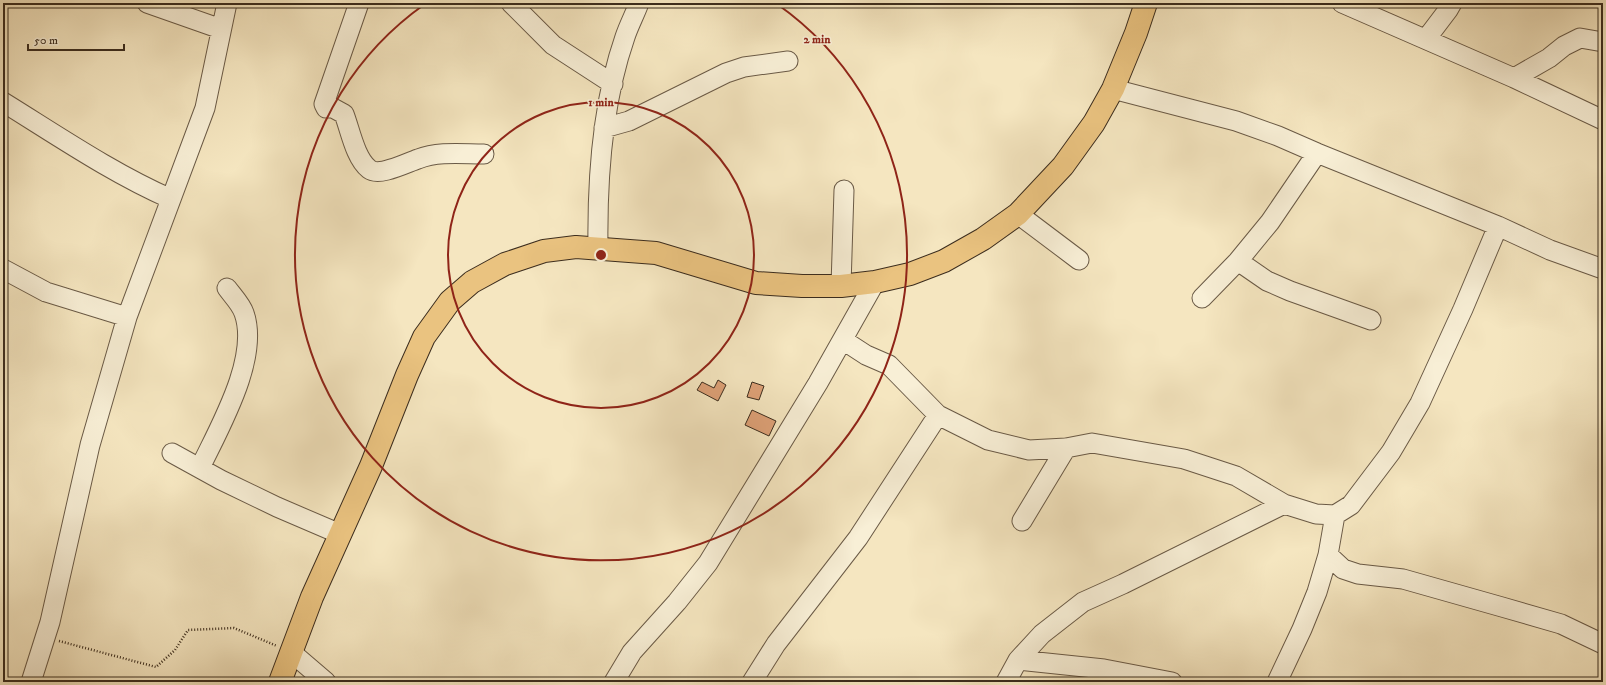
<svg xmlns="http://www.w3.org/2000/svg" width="1606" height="685" viewBox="0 0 1606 685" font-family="'IM FELL DW Pica',serif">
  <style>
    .building { fill: #dea177; stroke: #3b2c1d }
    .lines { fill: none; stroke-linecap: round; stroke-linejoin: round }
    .minor-casing { stroke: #6a5a46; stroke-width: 21 }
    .major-casing { stroke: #3b2c1d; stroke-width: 24 }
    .path { stroke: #3b2c1d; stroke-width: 2.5; stroke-dasharray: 1 2; stroke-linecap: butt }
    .minor { stroke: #f8efd6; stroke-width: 19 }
    .major { stroke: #eac380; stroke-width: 22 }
    .ring { fill: none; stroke: #8f2418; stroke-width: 2 }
    .centre { fill: #8f2418; stroke: #f8efd6; stroke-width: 2 }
    .ring-label { font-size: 12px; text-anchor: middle; font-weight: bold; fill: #8f2418; stroke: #f8efd6; stroke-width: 3; stroke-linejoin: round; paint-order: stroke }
  </style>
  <rect width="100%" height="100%" fill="#f5e6c0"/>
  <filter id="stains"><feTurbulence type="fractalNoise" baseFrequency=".005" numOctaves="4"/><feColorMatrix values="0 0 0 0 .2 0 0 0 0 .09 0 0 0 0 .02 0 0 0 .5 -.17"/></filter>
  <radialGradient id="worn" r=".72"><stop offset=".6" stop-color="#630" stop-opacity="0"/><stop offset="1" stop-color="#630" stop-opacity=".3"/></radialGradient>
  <path class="building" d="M 718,380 L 726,385 L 718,401 L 697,390 L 702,382 L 714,388 Z
    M 752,382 L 764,386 L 759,400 L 747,397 Z
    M 752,410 L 776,421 L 769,436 L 745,425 Z"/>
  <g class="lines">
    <defs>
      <path id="minor" d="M 147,3 L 221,29
        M 359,3 L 324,104 L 326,108 L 333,108 L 344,114 C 350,129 355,158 369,169 C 379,177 406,163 418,159 C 439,151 462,154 484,154
        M 511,3 L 553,45 L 613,84
        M 1342,3 L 1514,78 L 1603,120
        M 1426,39 L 1448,10 L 1452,3
        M 1514,78 L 1549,58 L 1564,46 L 1580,38 L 1603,42
        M 1113,89 L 1236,121 L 1278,136 L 1317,153 L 1498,226 L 1550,250 L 1603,269
        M 3,102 C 58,136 112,173 171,199
        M 604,128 L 629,121 L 726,73 L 744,67 L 788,61
        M 1018,214 L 1079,260
        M 598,248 C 597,178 602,103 625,37 C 629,25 635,14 639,3
        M 1238,261 L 1267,281 L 1290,291 L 1371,320
        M 3,269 L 46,292 L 127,317
        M 841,286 L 844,190
        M 1202,298 L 1238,261 L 1270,222 L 1317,153
        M 843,340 L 866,355 L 889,365 L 938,415 L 988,440 L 1029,450 L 1066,448 L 1092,443 L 1184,459 L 1236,476 L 1284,504 L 1316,514 L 1335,515 L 1351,505 L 1391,452 L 1420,403 L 1463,309 L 1498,226
        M 172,453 L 221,480 L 277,507 L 340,534
        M 200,468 C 219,428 260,358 244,313 C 241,304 232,295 227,288
        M 1022,521 L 1066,448
        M 1328,555 L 1343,569 L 1358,574 L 1403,579 L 1502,607 L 1561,624 L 1603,644
        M 291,652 L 326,682
        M 1018,660 L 1104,669 L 1172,682
        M 31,682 L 50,622 L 90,445 L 127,317 L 205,108 L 227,3
        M 614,682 L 632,652 L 677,602 L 708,563 L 818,383 L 875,282
        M 752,682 L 776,644 L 858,538 L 938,415
        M 1006,682 L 1018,660 L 1042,634 L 1083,602 L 1123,584 L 1284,504
        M 1277,682 L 1302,629 L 1317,592 L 1328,555 L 1335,515"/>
      <path id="major" d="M 280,682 L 312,597 L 371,466 L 407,375 L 424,337 L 450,301 L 472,282 L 505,264 L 544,251 L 576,247 L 656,253 L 756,283 L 802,286 L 841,286 L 875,282 L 910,274 L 944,261 L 983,239 L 1018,214 L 1063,166 L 1094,123 L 1113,89 L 1136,33 L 1146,3"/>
    </defs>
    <use href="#minor" class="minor-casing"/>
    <use href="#major" class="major-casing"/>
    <path class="path" d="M 59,641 L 156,667 L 175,650 L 188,630 L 234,628 L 277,646"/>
    <use href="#minor" class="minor"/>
    <use href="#major" class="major"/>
  </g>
  <g class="ring">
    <circle cx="601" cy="255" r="153"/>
    <path d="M777 4A306 306 0 1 1 425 4"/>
  </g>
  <circle cx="601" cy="255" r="6" class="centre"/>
  <g class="ring-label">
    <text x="817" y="43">2 min</text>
    <text x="601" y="106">1 min</text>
  </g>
  <rect width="1606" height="685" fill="none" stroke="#f5e6c0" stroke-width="16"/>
  <rect x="4" y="4" width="1598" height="677" fill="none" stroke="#3b2c1d" stroke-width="2"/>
  <rect x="8" y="8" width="1590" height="669" fill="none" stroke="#3b2c1d"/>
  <path d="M28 44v6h96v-6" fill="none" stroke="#3b2c1d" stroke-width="2"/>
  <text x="34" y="44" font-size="12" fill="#3b2c1d" stroke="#f8efd6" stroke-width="3" paint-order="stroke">50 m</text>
  <rect width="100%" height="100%" filter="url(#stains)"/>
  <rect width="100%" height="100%" fill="url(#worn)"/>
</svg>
